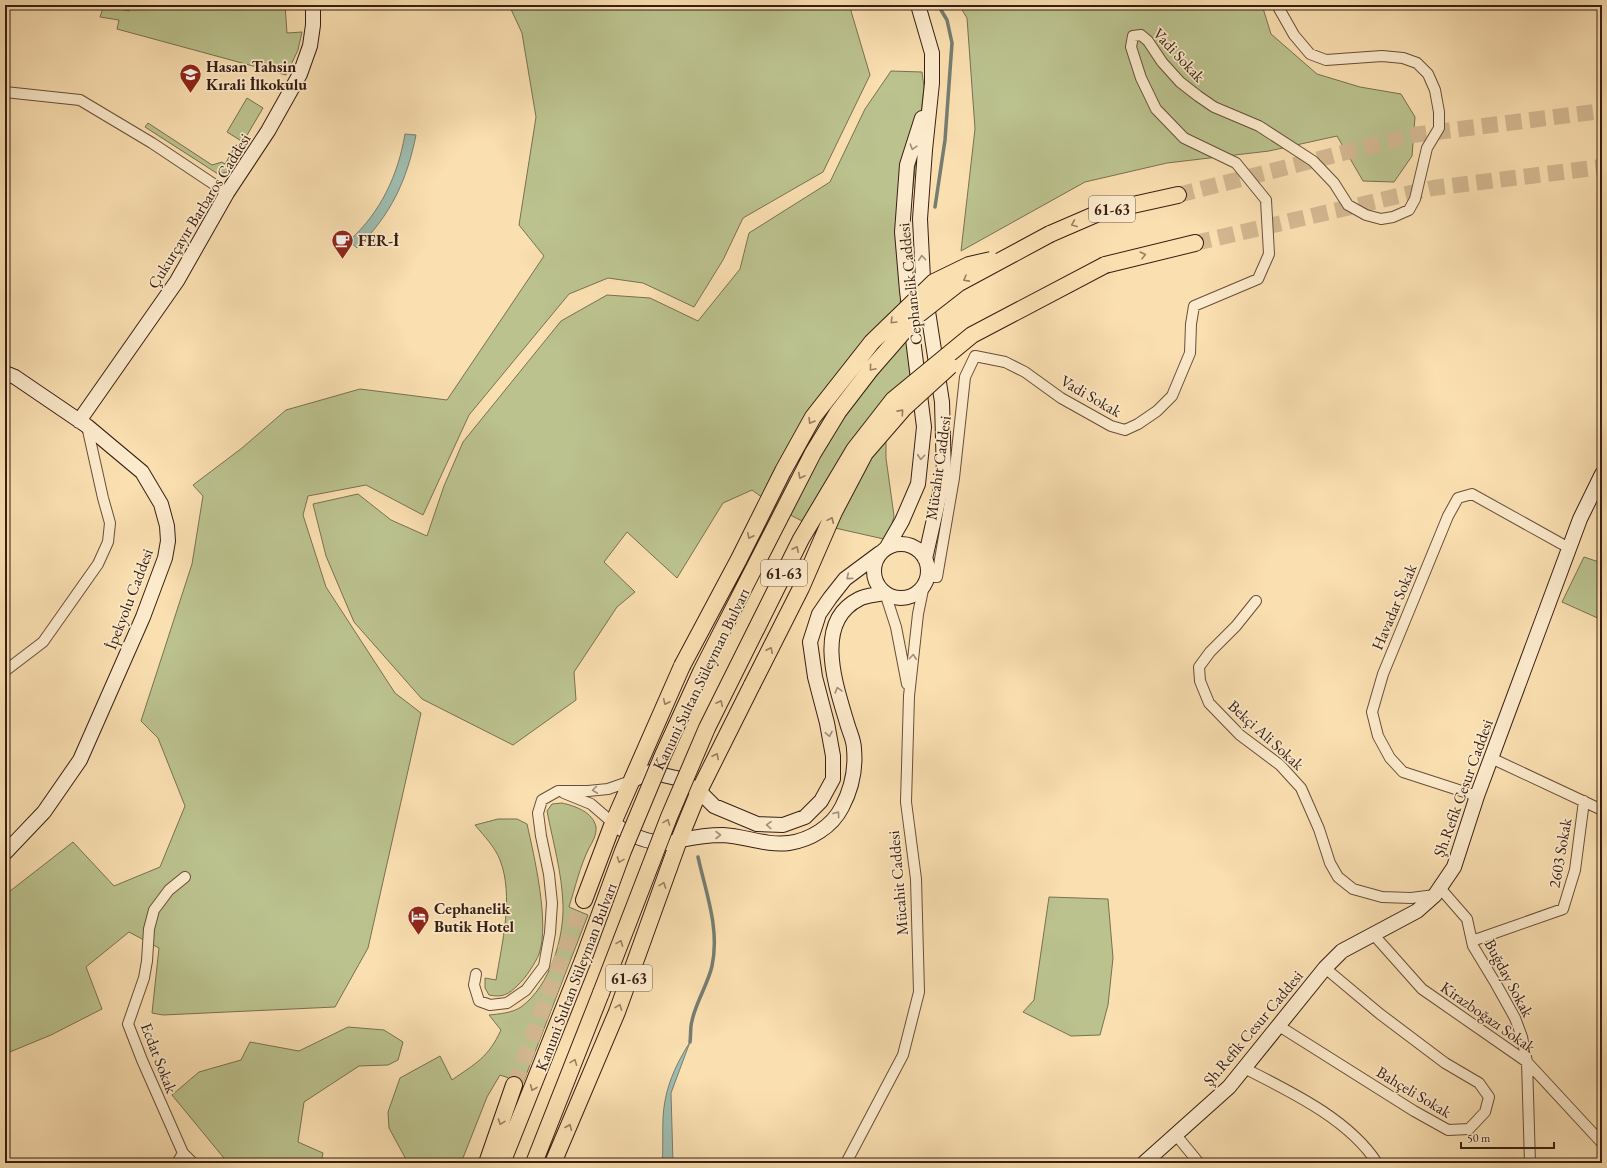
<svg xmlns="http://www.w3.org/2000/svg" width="1607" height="1168" viewBox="0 0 1607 1168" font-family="'EB Garamond',serif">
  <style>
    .green { fill: #bbc28e; stroke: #797050 }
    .water { fill: #9ebcaf; stroke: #757d71 }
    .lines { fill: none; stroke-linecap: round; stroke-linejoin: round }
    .stream { stroke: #757d71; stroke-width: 3.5 }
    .primary-tunnel { stroke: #d3b891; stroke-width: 16; stroke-dasharray: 16 8; stroke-linecap: butt }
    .street-casing { stroke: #684e3a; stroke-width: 12 }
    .secondary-casing { stroke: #371e13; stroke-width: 16 }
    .primary-casing { stroke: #371e13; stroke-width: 18 }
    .street { stroke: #fceacc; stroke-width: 10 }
    .secondary { stroke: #fceacc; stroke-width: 14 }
    .primary { stroke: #fadfb1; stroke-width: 16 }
    .primary-bridge-casing { stroke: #371e13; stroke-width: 18; stroke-linecap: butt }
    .primary-bridge { stroke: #fadfb1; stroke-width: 16 }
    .oneway { stroke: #a38e79 }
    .oneway2 { stroke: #987e62 }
    .labels { text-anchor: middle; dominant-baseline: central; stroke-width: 3.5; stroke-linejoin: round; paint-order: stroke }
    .shield { fill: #fceacc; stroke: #725b4a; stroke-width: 1 }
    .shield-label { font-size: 15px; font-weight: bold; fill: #371e13 }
    .street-label { font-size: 16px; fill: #371e13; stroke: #fceacc }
    .poi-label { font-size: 16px; font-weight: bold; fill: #371e13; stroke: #fceacc; text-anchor: start }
  </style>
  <rect width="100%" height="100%" fill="#fadfb1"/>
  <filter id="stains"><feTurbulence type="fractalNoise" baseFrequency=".005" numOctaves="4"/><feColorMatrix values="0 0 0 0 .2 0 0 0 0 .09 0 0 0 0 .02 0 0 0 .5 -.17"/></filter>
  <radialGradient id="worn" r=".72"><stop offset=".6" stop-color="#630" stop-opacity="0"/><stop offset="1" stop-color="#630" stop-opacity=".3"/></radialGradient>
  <path class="green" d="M 104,5 L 120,5 L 120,9 L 129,11 L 130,5 L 285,5 L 287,33 L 302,32 L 298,50 L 286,75 L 117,29 L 119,20 L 100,17 Z
    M 509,5 L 852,5 L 851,11 L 870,75 L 823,172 L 743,218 L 723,260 L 694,307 L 643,283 L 608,278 L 569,294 L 469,415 L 423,515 L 366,485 L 308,496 L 303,515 L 326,587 L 395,693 L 421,713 L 368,948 L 335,1007 L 163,1015 L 152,1013 L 159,948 L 129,932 L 86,967 L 102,1009 L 51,1035 L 5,1054 L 5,895 L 73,842 L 114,886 L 160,867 L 185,806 L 158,738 L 141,721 L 192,564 L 203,496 L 193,485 L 242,448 L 286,410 L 360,389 L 447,400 L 544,256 L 519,225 L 536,117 L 522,33 Z
    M 959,5 L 1262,5 L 1271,34 L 1317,74 L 1360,87 L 1401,94 L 1415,117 L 1412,156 L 1394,182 L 1363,181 L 1337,136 L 1269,151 L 1167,163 L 1085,182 L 961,251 L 975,129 L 967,18 Z
    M 891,71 L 922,72 L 924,87 L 900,304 L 922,365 L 886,439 L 886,458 L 894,516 L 888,540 L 800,520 L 777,508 L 752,490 L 723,503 L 677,578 L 627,532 L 604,562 L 635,592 L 617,607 L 574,672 L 576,700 L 513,745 L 422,699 L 354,622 L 326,556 L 313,504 L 358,494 L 391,520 L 427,536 L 444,486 L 463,442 L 561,321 L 607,295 L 650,298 L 698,321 L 740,269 L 749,233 L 830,182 L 865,109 Z
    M 247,98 L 263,108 L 243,142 L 227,132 Z
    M 148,123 L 212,165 L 222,162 L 225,164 L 236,145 L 242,149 L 228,172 L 218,174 L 145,127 Z
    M 1584,557 L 1602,563 L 1602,620 L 1562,602 Z
    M 562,803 C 575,806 593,812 596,827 C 597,834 592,843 589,848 C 580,866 575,888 569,907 L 588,915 L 523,1083 L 500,1075 L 487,1097 L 461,1163 L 408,1163 L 389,1128 L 388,1112 L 400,1078 L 440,1056 L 452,1080 C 476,1063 488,1058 501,1030 L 489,1015 C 499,1014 512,1013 521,1007 C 550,986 564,938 563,905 C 562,873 553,842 547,811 L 552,804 Z
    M 498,819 L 517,819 L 527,824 C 534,855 550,924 539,954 C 536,962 525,979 518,985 C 509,994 503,998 489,995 L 485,988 L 485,978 L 496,980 C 502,943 514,896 500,860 C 495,847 484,836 475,825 Z
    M 1049,897 L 1108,899 L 1113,958 L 1108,1005 L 1100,1035 L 1071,1036 L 1023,1012 L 1034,1000 Z
    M 348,1027 L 384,1030 L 403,1042 L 398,1060 L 388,1065 L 359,1066 L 304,1102 L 298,1142 L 323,1153 L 321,1163 L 228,1163 L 172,1095 L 199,1072 L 241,1060 L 250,1042 L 299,1051 Z"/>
  <path class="water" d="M 405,134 L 416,135 C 407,180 391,215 357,248 L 349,241 C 381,212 398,175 405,134 Z
    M 690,1042 L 671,1093 L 673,1163 L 662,1163 C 664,1143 661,1121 665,1101 C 669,1079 678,1061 690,1042 Z"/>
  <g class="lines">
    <path class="stream" d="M 935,207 L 945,140 L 952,43 L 947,20 L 938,5
      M 690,1042 C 691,1035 690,1027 692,1021 C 695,1004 708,984 712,966 C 720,929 706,893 698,857"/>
    <path class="primary-tunnel" d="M 1178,195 L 1413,135 L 1602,111
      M 1195,243 L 1433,188 L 1602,167
      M 514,1085 L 584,900"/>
    <defs>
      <path id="street" d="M 5,92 L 80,100 L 152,143 L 227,193
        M 927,577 L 937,577 L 954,478 L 965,377 L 975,356 L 1005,362 L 1025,372 L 1061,398 L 1111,426 L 1125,430 L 1138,424 L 1157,411 L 1172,396 L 1190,353 L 1191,324 L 1194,306 L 1258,279 L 1269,254 L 1266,200 L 1236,163 L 1184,138 L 1156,109 L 1141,78 L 1131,47 L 1133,36 L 1141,35 L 1148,41 L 1162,62 L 1180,82 L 1198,96 L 1214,107 L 1259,126 L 1313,161 L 1334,183 L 1348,205 L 1366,215 L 1381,219 L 1393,217 L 1409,210 L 1415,199 L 1427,148 L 1439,128 L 1439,112 L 1435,90 L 1428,74 L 1417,63 L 1403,58 L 1382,56 L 1326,60 L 1310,54 L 1294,35 L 1277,5
        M 885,593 L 896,627 L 907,684
        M 1256,601 L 1236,626 L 1210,652 L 1199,667 L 1200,681 L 1209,703 L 1240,735 L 1280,765 L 1301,788 L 1319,829 L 1330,863 L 1338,877 L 1353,889 L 1382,897 L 1411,898 L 1435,895
        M 5,671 L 43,642 L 98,564 L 108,542 L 110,523 L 103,498 L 87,426
        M 1491,758 L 1602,810
        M 564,793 L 591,804 L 613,823
        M 1477,796 L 1403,772 L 1390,758 L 1378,736 L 1372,712 L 1383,674 L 1448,516 L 1458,498 L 1472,494 L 1569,548
        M 185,877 L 169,890 L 154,910 L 149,929 L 147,961 L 144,978 L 128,1024 L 142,1060 L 183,1153 L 193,1163
        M 1440,888 L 1467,919 L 1473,946 L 1496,984 L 1515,1018 L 1522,1037 L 1527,1062 L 1530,1163
        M 1373,934 L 1422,989 L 1527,1062 L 1602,1143
        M 1472,941 L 1563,909 L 1575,870 L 1584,801
        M 476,974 L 474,985 L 479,1001 L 490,1005 L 507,1003 L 526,990 L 544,966 L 550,933 L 552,903 L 549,874 L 541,836 L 538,813 L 542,800 L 558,791 L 588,791 L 608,789 L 631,781
        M 1279,1026 L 1414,1111 L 1448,1130 L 1469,1129 L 1485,1112 L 1489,1097 L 1479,1083 L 1445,1063 L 1380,1014 L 1325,968
        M 1244,1068 C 1289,1091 1349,1119 1377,1163
        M 1176,1135 L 1199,1163
        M 177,1163 L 183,1153
        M 846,1163 L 903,1055 L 919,992 L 916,879 L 906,802 L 909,696 L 918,614 L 924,585"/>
      <path id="secondary" d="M 918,5 L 932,53 L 932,83 L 925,150 L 920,219 L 923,279 L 942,402 L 944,475 L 925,559
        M 5,373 L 15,377 L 87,426 L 142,472 L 161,504 L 167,526 L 168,541 L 165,558 L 143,617 L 80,760 L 44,812 L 5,853
        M 79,421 L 177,281 L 227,193 L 268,131 L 300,74 L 310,46 L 313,25 L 313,5
        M874 571a27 27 0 1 1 54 0a27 27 0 1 1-54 0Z
        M 887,547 L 902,521 L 918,484 L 924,427 L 907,291 L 902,232 L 907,165 L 922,118
        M 631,781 L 650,772 L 676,778 L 699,791 L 714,806 L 757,824 L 783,825 L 805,817 L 821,801 L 833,779 L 833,756 L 827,723 L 815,677 L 810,642 L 819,614 L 830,598 L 845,579 L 880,553
        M 613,823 C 627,834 647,843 666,843 C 671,843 676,841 681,840 C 695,837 708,835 723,835 C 745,836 766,846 789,843 C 810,840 832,827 842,807 C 852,788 856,770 854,749 C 854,740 849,731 847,723 C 836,686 813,622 859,599 C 866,595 877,595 885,593
        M 1144,1163 L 1229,1087 L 1325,968 L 1342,951 L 1417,911 L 1435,895 L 1454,867 L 1477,796 L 1580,519 L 1602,474"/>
      <path id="primary" d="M 1050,234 L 1101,212 L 1178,195
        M 1105,265 L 1195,243
        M 584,900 L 613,823 L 682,666
        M 487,1163 L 514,1085
        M 502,1163 L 583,960
        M 534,1163 L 601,993
        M 553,1163 L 617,1012 L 679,840 L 699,791 L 752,685"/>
    </defs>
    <use href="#street" class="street-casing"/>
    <use href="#secondary" class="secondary-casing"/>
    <use href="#primary" class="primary-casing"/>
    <use href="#street" class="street"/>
    <use href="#secondary" class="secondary"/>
    <use href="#primary" class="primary"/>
    <defs>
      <path id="primary-bridge" d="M 682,666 L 739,559 L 783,471 L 813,417 L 872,342 L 934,282 L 969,265 L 991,260
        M 752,685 L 801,588 L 834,512 L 865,453 L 904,408 L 950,366
        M 583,960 L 623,851 L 663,755 L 701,672 L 813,453 L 838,412 L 871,369 L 918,315 L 959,283 L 1050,234
        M 601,993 L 669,817 L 707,728 L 801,539 L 854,450 L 893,400 L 972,335 L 1105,265"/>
    </defs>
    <use href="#primary-bridge" class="primary-bridge-casing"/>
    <use href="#primary-bridge" class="primary-bridge"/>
  </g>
  <defs><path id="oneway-chevron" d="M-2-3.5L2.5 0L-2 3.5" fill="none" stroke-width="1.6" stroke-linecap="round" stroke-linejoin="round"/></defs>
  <g class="oneway">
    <use href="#oneway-chevron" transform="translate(913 147) rotate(107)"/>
    <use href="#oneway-chevron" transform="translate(922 258) rotate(-94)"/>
    <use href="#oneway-chevron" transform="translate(921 457) rotate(95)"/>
    <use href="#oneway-chevron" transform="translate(849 577) rotate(140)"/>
    <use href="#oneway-chevron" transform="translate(913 657) rotate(-85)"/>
    <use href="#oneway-chevron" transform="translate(838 690) rotate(-106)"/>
    <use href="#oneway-chevron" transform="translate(829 734) rotate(79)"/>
    <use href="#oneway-chevron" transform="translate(595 790) rotate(173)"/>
    <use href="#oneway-chevron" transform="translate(837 814) rotate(-54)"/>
    <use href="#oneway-chevron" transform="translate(769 825) rotate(-178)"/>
    <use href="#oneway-chevron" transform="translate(718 835)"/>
  </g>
  <g class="oneway2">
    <use href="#oneway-chevron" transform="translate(1074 224) rotate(157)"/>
    <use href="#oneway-chevron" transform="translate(1143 255) rotate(-14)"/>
    <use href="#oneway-chevron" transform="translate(966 279) rotate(152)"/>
    <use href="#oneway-chevron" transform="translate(893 321) rotate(135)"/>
    <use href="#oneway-chevron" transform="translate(872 368) rotate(130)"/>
    <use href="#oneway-chevron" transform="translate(901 412) rotate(-48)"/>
    <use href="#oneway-chevron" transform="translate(811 421) rotate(121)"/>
    <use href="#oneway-chevron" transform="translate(801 476) rotate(117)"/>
    <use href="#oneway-chevron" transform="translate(831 520) rotate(-66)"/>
    <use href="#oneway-chevron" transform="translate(750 536) rotate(116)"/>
    <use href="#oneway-chevron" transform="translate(796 549) rotate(-64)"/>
    <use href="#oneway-chevron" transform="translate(770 650) rotate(-64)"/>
    <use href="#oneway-chevron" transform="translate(666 702) rotate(115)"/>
    <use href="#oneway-chevron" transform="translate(720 703) rotate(-64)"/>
    <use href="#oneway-chevron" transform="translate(716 756) rotate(-63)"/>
    <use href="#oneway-chevron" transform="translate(667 822) rotate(-69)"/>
    <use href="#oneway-chevron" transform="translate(620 860) rotate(110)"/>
    <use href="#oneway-chevron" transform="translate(663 885) rotate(-70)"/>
    <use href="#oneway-chevron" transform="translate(620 943) rotate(-69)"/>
    <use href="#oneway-chevron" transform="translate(619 1007) rotate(-70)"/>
    <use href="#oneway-chevron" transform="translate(574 1062) rotate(-69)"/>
    <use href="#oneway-chevron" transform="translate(533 1088) rotate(112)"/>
    <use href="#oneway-chevron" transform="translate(501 1122) rotate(110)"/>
    <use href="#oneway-chevron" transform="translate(569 1127) rotate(-67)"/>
  </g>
  <defs>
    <symbol id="school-pin" viewBox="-11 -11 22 30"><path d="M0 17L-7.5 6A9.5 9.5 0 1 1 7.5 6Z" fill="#8f2418" stroke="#fceacc"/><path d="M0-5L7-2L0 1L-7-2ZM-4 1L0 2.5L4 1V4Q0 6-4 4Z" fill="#fff"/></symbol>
    <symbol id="cafe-pin" viewBox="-11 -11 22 30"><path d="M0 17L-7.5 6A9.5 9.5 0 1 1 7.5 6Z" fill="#8f2418" stroke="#fceacc"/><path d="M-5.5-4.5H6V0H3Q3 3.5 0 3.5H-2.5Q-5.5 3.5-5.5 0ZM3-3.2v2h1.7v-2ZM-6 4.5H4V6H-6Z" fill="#fff"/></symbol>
    <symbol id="hotel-pin" viewBox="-11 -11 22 30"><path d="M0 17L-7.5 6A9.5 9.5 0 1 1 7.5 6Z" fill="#8f2418" stroke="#fceacc"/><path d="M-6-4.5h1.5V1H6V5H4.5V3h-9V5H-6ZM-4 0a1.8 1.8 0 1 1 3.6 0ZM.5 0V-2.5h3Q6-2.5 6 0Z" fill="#fff"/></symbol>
  </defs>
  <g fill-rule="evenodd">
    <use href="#school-pin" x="178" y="62" width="25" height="34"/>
    <use href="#cafe-pin" x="330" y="228" width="25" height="34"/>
    <use href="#hotel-pin" x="406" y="904" width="25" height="34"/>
  </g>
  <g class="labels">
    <g class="shield">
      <rect x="1089" y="196" width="46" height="26" rx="3"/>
      <rect x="761" y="560" width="46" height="26" rx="3"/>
      <rect x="606" y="965" width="46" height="26" rx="3"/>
    </g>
    <g class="shield-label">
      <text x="1112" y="209">61-63</text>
      <text x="784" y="573">61-63</text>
      <text x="629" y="978">61-63</text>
    </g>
    <g class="street-label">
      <text transform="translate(1179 55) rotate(47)">Vadi Sokak</text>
      <text transform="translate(199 211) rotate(-58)">Çukurçayır Barbaros Caddesi</text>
      <text transform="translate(910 284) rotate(-96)">Cephanelik Caddesi</text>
      <text transform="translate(1091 396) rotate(30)">Vadi Sokak</text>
      <text transform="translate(938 468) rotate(-82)">Mücahit Caddesi</text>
      <text transform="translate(129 599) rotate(-69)">İpekyolu Caddesi</text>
      <text transform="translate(1394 607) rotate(-67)">Havadar Sokak</text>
      <text transform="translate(701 679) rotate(-64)">Kanuni Sultan Süleyman Bulvarı</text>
      <text transform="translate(1266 735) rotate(42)">Bekçi Ali Sokak</text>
      <text transform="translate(1463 788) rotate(-70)">Şh.Refik Cesur Caddesi</text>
      <text transform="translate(1560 853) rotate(-80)">2603 Sokak</text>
      <text transform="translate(898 883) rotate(-95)">Mücahit Caddesi</text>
      <text transform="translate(576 977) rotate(-69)">Kanuni Sultan Süleyman Bulvarı</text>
      <text transform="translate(1509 978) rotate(62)">Buğday Sokak</text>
      <text transform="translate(1488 1017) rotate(35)">Kirazboğazı Sokak</text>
      <text transform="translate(1253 1028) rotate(-50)">Şh.Refik Cesur Caddesi</text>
      <text transform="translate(159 1058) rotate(69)">Ecdat Sokak</text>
      <text transform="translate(1414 1092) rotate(31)">Bahçeli Sokak</text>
    </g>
    <g class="poi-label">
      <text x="206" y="66">Hasan Tahsin<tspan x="206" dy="18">Kırali İlkokulu</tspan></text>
      <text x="358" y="240">FER-İ</text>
      <text x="434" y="908">Cephanelik<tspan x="434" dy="18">Butik Hotel</tspan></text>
    </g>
  </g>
  <rect width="1607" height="1168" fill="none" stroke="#fadfb1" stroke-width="20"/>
  <rect x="6" y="6" width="1595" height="1156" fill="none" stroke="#371e13" stroke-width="2"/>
  <rect x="10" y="10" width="1587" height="1148" fill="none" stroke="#371e13"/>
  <path d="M1461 1142v6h93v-6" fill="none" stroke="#371e13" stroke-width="2"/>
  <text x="1467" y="1142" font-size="12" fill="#371e13" stroke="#fceacc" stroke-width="3" paint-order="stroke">50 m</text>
  <rect width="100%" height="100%" filter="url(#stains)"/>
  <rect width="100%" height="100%" fill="url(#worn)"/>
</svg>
